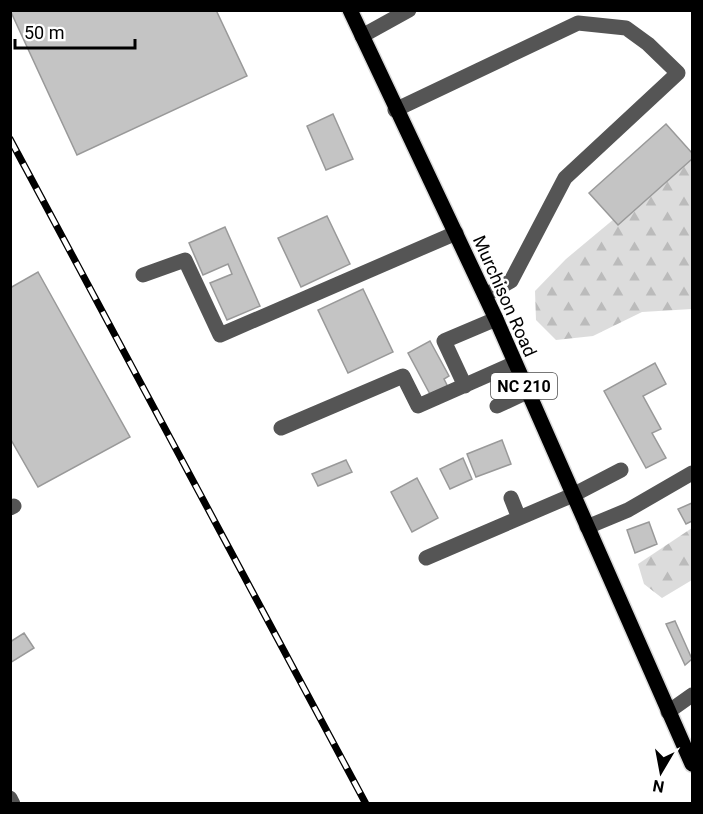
<svg xmlns="http://www.w3.org/2000/svg" width="703" height="814" viewBox="0 0 703 814" font-family="Roboto,sans-serif">
  <style>
    .forest { fill: url(#forest-firs) }
    .building { fill: #c4c4c4; stroke: #999; stroke-width: 1.5 }
    .lines { fill: none; stroke-linecap: round; stroke-linejoin: round }
    .major-casing { stroke: #dbdbdb; stroke-width: 18 }
    .minor { stroke: #555; stroke-width: 15 }
    .major { stroke: #000; stroke-width: 15 }
    .rail-casing { stroke: #000; stroke-width: 7 }
    .rail { stroke: #fff; stroke-width: 4.5; stroke-dasharray: 14; stroke-linecap: butt }
    .labels { text-anchor: middle; dominant-baseline: central; stroke-width: 6; stroke-linejoin: round; paint-order: stroke }
    .shield { fill: #fff; stroke: #4c4c4c; stroke-width: 1.5 }
    .shield-label { font-size: 16px; font-weight: bold; fill: #000 }
    .street-label { font-size: 18px; fill: #000; stroke: #fff }
  </style>
  <defs>
    <pattern id="forest-firs" width="22" height="20" patternUnits="userSpaceOnUse" patternTransform="scale(1.5)"><rect width="22" height="20" fill="#dcdcdc"/><path d="M5 1l3.5 6h-7zM16 11l3.5 6h-7z" fill="#bbb"/></pattern>
  </defs>
  <rect width="100%" height="100%" fill="#fff"/>
  <path class="forest" d="M 692,154 L 692,309 L 642,312 L 593,336 L 556,340 L 536,320 L 535,291 L 566,259 Z
    M 692,528 L 692,580 L 662,598 L 644,584 L 638,564 Z"/>
  <path class="building" d="M 10,10 L 216,10 L 247,76 L 77,155 Z
    M 333,114 L 353,159 L 326,170 L 307,126 Z
    M 666,124 L 692,153 L 692,159 L 618,225 L 589,193 Z
    M 327,216 L 350,264 L 301,287 L 278,238 Z
    M 225,227 L 260,306 L 227,320 L 210,283 L 232,274 L 228,264 L 203,275 L 189,243 Z
    M 38,272 L 130,437 L 38,487 L 10,438 L 10,288 Z
    M 363,289 L 393,352 L 348,373 L 318,310 Z
    M 430,341 L 449,376 L 444,379 L 448,387 L 431,396 L 408,353 Z
    M 655,363 L 666,384 L 643,396 L 661,429 L 652,433 L 666,458 L 646,468 L 604,391 Z
    M 502,440 L 511,464 L 476,477 L 467,454 Z
    M 463,458 L 472,479 L 450,489 L 440,469 Z
    M 346,460 L 352,472 L 318,486 L 312,474 Z
    M 417,478 L 438,518 L 412,532 L 391,492 Z
    M 692,503 L 692,521 L 686,524 L 678,509 Z
    M 649,522 L 657,544 L 635,553 L 627,530 Z
    M 675,621 L 692,659 L 685,665 L 666,624 Z
    M 24,633 L 34,648 L 10,663 L 10,642 Z"/>
  <g class="lines">
    <defs>
      <path id="major" d="M 350,10 L 496,319 L 692,764"/>
    </defs>
    <use href="#major" class="major-casing"/>
    <path class="minor" d="M 362,36 L 409,10
      M 395,110 L 578,23 L 626,28 L 648,44 L 678,73 L 565,178 L 511,281 L 485,295
      M 143,275 L 185,260 L 220,335 L 456,233
      M 465,386 L 444,341 L 496,319
      M 497,406 L 527,392
      M 281,428 L 403,376 L 418,406 L 515,363
      M 511,498 L 519,518
      M 10,508 L 14,506
      M 587,527 L 628,510 L 692,473
      M 426,558 L 573,495 L 621,470
      M 668,712 L 692,695
      M 10,798 L 13,804"/>
    <use href="#major" class="major"/>
    <defs>
      <path id="rail" d="M 10,139 L 366,804"/>
    </defs>
    <use href="#rail" class="rail-casing"/>
    <use href="#rail" class="rail"/>
  </g>
  <g class="labels">
    <rect class="shield" x="491" y="373" width="66" height="26" rx="4.5"/>
    <g class="shield-label">
      <text x="524" y="386">NC 210</text>
    </g>
    <g class="street-label">
      <text transform="translate(505 296) rotate(66)">Murchison Road</text>
    </g>
  </g>
  <rect width="703" height="814" fill="none" stroke="#000000" stroke-width="24"/>
  <g transform="translate(661 772) rotate(190)" stroke="#ffffff" stroke-width="4.5" paint-order="stroke">
  <path d="M0-4.5L10 22L0 15L-10 22Z" fill="#000000"/>
  <text y="-9" font-size="16" font-weight="bold" text-anchor="middle" fill="#000000">N</text>
  </g>
  <path d="M15 39v9h120v-9" fill="none" stroke="#000000" stroke-width="3"/>
  <text x="24" y="39" font-size="18" fill="#000000" stroke="#ffffff" stroke-width="4.5" paint-order="stroke">50 m</text>
</svg>
